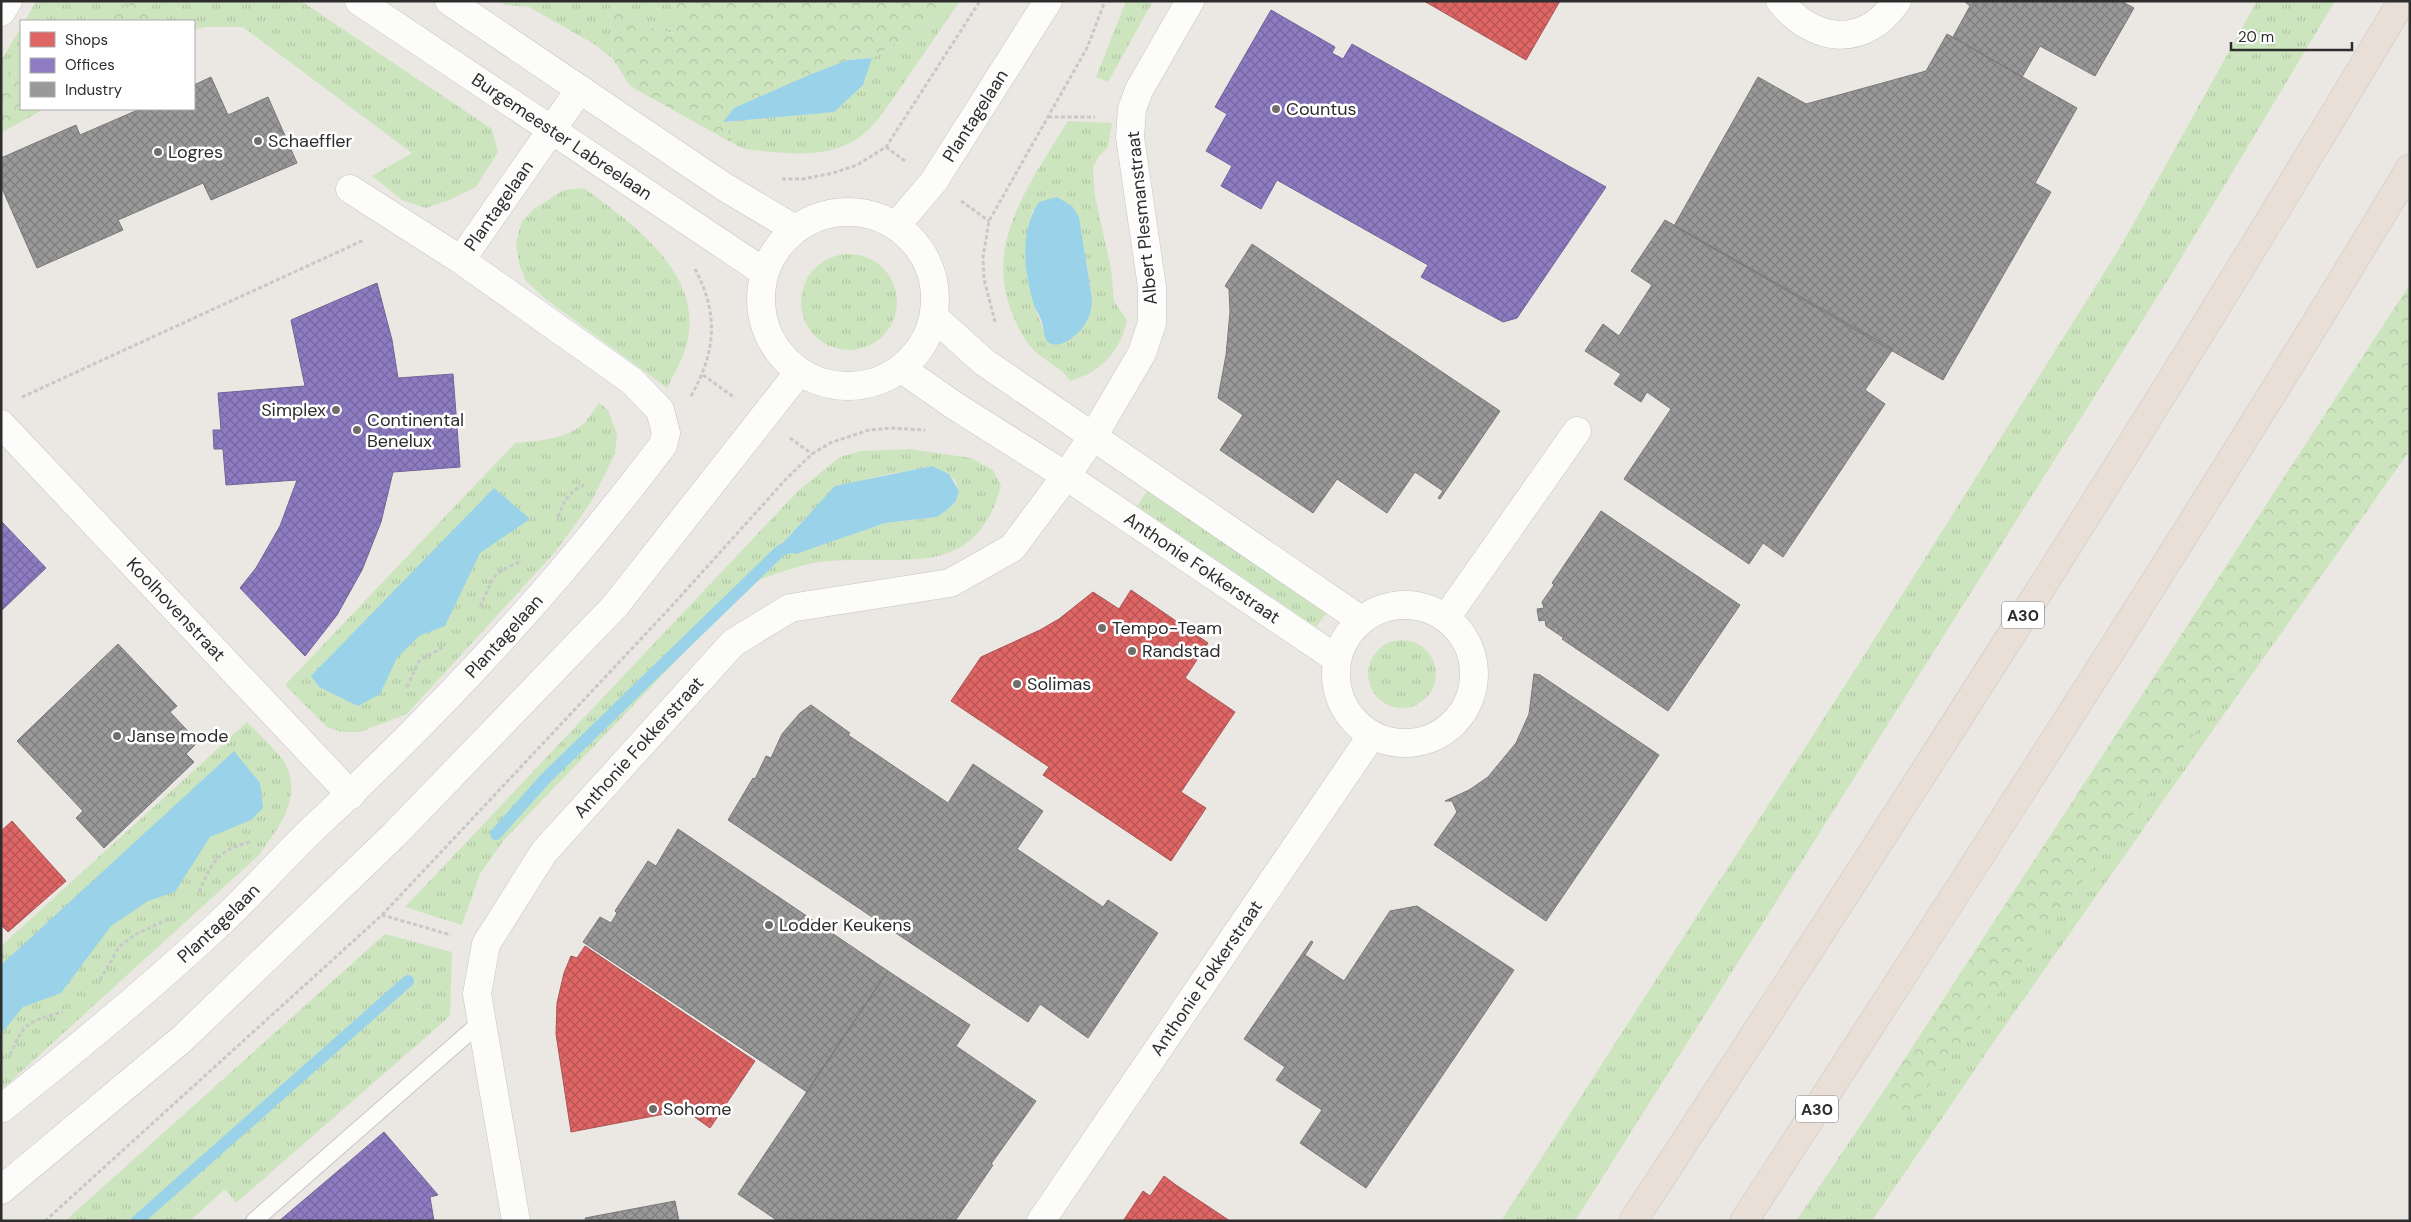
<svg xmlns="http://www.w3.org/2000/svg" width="2411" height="1222" viewBox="0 0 2411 1222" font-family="'DM Sans',sans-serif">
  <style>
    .grass { fill: url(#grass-tufts); fill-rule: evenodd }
    .forest { fill: url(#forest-crowns) }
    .water { fill: #9ad2ea }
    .shops { fill: url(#shops-cross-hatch); stroke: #a55 }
    .offices { fill: url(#offices-cross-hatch); stroke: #716496 }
    .industry { fill: url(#industry-cross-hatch); stroke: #797979 }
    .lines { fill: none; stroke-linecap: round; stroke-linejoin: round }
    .stream { stroke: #9ad2ea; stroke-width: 12 }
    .service-casing { stroke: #c5c4c4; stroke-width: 18 }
    .minor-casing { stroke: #c5c4c4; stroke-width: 29 }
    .tertiary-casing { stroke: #c5c4c4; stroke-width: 29 }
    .secondary-casing { stroke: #c5c4c4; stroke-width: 29 }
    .motorway-casing { stroke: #c6c5c3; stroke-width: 29 }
    .path { stroke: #c8c8c8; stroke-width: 3; stroke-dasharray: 4 2.5; stroke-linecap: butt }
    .service { stroke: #fcfcfb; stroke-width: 16 }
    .minor { stroke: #fcfcfb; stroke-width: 28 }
    .tertiary { stroke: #fcfcfb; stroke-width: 28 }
    .secondary { stroke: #fcfcfb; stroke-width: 28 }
    .motorway { stroke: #e9dfd6; stroke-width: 28 }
    .poi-dot { fill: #706e6d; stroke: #fff; stroke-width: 2 }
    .labels { text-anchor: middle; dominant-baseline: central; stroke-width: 5; stroke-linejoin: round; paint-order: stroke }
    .shield { fill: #fff; stroke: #6c6c6c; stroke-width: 1 }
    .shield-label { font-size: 16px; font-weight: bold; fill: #2d2d2d }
    .poi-label { font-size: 18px; fill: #2d2d2d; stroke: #fff; text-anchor: start }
    .street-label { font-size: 18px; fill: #2d2d2d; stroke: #fff }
  </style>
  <defs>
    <pattern id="grass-tufts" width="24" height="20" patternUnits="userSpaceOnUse" patternTransform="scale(1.25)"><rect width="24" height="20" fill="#cde5be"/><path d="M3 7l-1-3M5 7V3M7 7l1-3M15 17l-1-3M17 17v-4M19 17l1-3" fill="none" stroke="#b0c5a4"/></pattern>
    <pattern id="forest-crowns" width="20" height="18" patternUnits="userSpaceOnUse" patternTransform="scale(1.25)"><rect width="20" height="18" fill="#cde5be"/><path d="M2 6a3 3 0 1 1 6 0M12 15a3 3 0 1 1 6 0" fill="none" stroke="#b0c5a4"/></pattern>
    <pattern id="shops-cross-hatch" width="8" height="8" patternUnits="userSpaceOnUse" patternTransform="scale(1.25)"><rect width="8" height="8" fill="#e06666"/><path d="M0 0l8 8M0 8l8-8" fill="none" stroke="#b65454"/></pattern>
    <pattern id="offices-cross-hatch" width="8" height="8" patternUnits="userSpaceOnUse" patternTransform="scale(1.25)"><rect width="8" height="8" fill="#8e7cc3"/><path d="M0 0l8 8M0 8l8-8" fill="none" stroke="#74669f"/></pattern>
    <pattern id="industry-cross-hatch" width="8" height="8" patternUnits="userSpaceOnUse" patternTransform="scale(1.25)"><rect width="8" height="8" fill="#999"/><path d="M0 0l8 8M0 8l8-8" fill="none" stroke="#7d7d7d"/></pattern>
  </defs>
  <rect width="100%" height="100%" fill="#ebe8e4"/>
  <path class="grass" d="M 36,1 L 301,1 L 492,129 L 498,152 L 476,187 L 449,200 L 426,208 L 402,200 L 372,176 L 412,153 L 243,27 L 204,27 L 194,30 L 194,21 L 25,21 Z
    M 500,1 L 673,1 L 675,34 L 644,25 L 609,4 L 613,59 L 594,44 L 529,7 L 505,5 Z
    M 955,1 L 960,1 L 883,113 C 875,123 867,133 855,140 C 824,160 779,153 744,149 L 734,144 L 723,122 L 731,122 L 863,85 L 872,58 L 936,20 Z
    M 1126,1 L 1153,1 L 1108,82 L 1096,77 Z
    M 2257,1 L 2335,1 L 2171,275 L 1575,1221 L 1501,1221 L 1860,662 L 2122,244 Z
    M 21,27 L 21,76 L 1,81 L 1,61 Z
    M 1068,121 L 1112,123 L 1108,147 L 1099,156 L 1093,167 L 1095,196 L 1111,269 L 1114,301 L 1127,320 C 1121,351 1100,373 1070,381 C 1062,366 1037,359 1026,341 C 973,256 1024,193 1068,121 ZM 1033,210 L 1079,217 L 1092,299 L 1070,339 L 1054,345 L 1045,339 C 1043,326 1038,317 1034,305 C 1024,274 1022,240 1033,210 Z
    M 584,188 C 629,221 697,269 689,332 C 687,352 676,370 667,388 L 543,297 L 526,281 L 519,264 L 516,242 L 522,221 L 534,209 L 564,190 Z
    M801 302a48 48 0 1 1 96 0a48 48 0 1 1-96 0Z
    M 599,403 L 608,410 L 617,434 L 615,454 L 591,502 L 556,551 L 407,714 L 360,732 L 342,732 L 327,727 L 285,685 L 515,443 C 537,441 569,439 585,422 C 590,416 595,409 599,403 Z
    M 910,449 L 971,458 L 993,470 L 1001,486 C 975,581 906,555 828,561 C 802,563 776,574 751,583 L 504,840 L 480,874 L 462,925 L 405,907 L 800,489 L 840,457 L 861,451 ZM 932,466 L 955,480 L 959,491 L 956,501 L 937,517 L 885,523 L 842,536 L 780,551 L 781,545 L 813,510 L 871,478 Z
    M 1147,491 L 1327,612 L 1316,627 L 1137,506 Z
    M 2317,582 L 1995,1040 L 1872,1221 L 1796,1221 L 1877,1101 L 1906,1115 L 2282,617 Z
    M1368 674a34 34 0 1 1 68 0a34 34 0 1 1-68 0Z
    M 247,722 C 256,732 282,755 286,765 C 302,801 278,828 258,856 L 1,1090 L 1,946 Z
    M 385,934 L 452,952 L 450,1016 L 236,1203 L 225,1189 L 190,1221 L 65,1221 Z"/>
  <path class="forest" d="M 135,1 L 145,1 L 156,21 L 99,21 Z
    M 673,1 L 955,1 L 936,20 L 872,58 L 848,60 L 735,108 L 723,122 L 734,144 L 630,86 L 613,59 L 609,4 L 644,25 L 674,34 Z
    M 21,65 L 21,109 L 44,109 L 1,133 L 1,77 Z
    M 2410,284 L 2410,450 L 2317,582 L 2282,617 L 1906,1116 L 1877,1101 Z"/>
  <path class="water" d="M 872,58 L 863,85 L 834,112 L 723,122 L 734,108 L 809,75 L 848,60 Z
    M 1057,197 L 1072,206 L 1079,217 L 1092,299 C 1092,309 1089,319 1083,327 C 1077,336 1057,352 1047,341 C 1043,337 1044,329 1042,323 C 1041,317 1036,311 1034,305 C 1024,273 1019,231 1039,202 Z
    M 932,466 L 949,474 L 959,491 L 956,501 L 948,509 L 937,517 L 885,523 L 796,554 L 780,551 L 781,545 L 835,486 Z
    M 494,488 L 530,519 L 480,553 L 445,626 L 419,636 L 397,658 L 380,694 L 358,706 L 319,687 L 311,676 Z
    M 234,751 L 260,783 L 263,808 L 251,820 L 210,837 L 175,892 L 148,901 L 111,926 L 61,993 L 23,1007 L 1,1034 L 1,965 Z"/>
  <path class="shops" d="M 1424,1 L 1560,1 L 1526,60 Z
    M 1131,590 L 1208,643 L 1185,678 L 1235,712 L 1181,792 L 1206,808 L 1171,861 L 1043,775 L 1049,767 L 951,701 L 981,657 L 1040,630 L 1059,619 L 1093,592 L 1119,609 Z
    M 12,821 L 66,881 L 8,932 L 1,925 L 1,831 Z
    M 585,946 L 755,1061 L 710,1128 L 685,1110 L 571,1132 L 556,1034 L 557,1003 L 564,973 L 571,956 L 577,958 Z
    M 1164,1176 L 1176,1185 L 1230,1221 L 1123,1221 L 1143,1191 L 1150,1196 Z"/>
  <path class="offices" d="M 1271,10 L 1335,47 L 1332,53 L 1343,59 L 1352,44 L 1606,187 L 1517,318 L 1503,322 L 1421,277 L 1428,265 L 1277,180 L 1261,209 L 1221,186 L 1232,166 L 1206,151 L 1227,114 L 1215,107 Z
    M 377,283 L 392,340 L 398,378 L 453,374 L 460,467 L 393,472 L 381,522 L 362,570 L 337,615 L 305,656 L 240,588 L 256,568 L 280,526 L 297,480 L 226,485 L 223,449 L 214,449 L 213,430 L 221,430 L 218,393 L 305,386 L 291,320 Z
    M 1,521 L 46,568 L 1,611 Z
    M 384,1132 L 438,1195 L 430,1197 L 434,1221 L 279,1221 Z"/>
  <path class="industry" d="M 1964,1 L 2121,1 L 2134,8 L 2095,76 L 2040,46 L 2022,77 L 1953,37 L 1970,6 Z
    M 1947,34 L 2077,108 L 2035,183 L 2051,192 L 1943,380 L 1674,226 L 1758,77 L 1806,104 L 1926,71 Z
    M 211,77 L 228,115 L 268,97 L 297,163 L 211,200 L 203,183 L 118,220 L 123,230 L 37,268 L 1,186 L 1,158 L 76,125 L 80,135 L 140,109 L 194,109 L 194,85 Z
    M 1665,220 L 1893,349 L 1865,390 L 1885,404 L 1783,557 L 1763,543 L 1749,564 L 1624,479 L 1671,409 L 1647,392 L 1641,402 L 1614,384 L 1621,374 L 1585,351 L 1603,324 L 1619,336 L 1652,285 L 1631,271 Z
    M 1252,244 L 1500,411 L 1440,499 L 1438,498 L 1443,491 L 1415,472 L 1387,513 L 1337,479 L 1313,513 L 1220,450 L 1243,415 L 1218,398 L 1226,355 L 1230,312 L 1229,289 L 1225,286 Z
    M 1601,511 L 1740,605 L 1668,711 L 1562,639 L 1564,638 L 1546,626 L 1545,620 L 1539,621 L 1537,609 L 1544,608 L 1542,602 L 1554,585 L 1552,583 Z
    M 118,644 L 177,706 L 170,712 L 198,742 L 186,754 L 194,762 L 104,848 L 76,818 L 83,811 L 17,741 Z
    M 1534,674 L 1540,675 L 1659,755 L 1546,921 L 1434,845 L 1457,812 L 1452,801 L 1445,801 L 1469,790 L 1488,777 L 1516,743 L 1529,714 Z
    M 811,705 L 850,733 L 848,735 L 948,803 L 973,764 L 1043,811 L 1017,849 L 1103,907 L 1108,900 L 1158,933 L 1088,1038 L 1040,1004 L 1028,1022 L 728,820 L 753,778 L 755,779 L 766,756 L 771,758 L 782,734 L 800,713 Z
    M 678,829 L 888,971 L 807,1092 L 583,942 L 600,917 L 611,923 L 617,913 L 615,911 L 648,861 L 656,866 Z
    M 1417,906 L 1514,970 L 1366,1188 L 1300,1143 L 1322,1110 L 1276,1080 L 1285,1067 L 1244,1039 L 1311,941 L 1313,942 L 1305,955 L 1344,981 L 1390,911 Z
    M 888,971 L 970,1025 L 956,1046 L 1036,1101 L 991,1164 L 993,1165 L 955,1221 L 778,1221 L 738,1194 Z
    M 675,1201 L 679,1221 L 586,1221 L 585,1218 Z"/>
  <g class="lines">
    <path class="stream" d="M 496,834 L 546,778 L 780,551 L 795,544
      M 137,1221 L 408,981"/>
    <defs>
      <path id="service" d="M 254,1221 L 481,1022"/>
      <g id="minor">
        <path d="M 1780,1 C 1814,43 1864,49 1897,1"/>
        <path d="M 1,12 L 8,1"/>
        <path d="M 350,189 L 461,260"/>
        <path d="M 934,317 L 984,362 L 1361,620"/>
        <path id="s1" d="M 902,369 L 955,406 L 1066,476 L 1337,659"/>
        <path id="s2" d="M 1,424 L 351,795"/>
        <circle cx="1405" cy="674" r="69"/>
        <path d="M 1446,618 L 1577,431"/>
        <path id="s3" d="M 1,1109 C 76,1049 151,988 221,922 C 254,891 284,856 317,825 C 443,708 560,582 663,445 L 666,433 L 660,410 L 632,381 L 461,260 L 580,89"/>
        <path id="s4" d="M 516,1221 L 477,994 L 486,944 L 544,852 L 733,643 L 790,608 L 950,583 L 1012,548 L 1066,476 L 1094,435 L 1142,353 L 1152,323 L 1152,287 L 1130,137 L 1132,109 L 1139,90 L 1190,1"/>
        <path id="s5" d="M 1041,1221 L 1372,735"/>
      </g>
      <g id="tertiary">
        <path id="s6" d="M 359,1 L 764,272"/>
        <path d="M 449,1 L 723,186 L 795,229"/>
      </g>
      <g id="secondary">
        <circle cx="848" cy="299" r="87"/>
        <path id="s7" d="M 896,226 L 934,181 L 1048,1"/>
        <path d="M 1,1190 L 182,1039 L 394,835 L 615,606 L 799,372"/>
      </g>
      <path id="motorway" d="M 1633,1221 C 1896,819 2156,414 2402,1
        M 1744,1221 C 1970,873 2196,524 2410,168"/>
    </defs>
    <use href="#service" class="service-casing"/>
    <use href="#minor" class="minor-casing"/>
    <use href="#tertiary" class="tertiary-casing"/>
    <use href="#secondary" class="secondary-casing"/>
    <use href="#motorway" class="motorway-casing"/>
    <path class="path" d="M 1048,117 L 1095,117
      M 886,147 L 905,161
      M 782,179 L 803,179 L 833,173 L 857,165 L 886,147 L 980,1
      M 961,201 L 989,221
      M 995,322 L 984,279 L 983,257 L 989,221 L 1087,48 L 1105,1
      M 703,375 L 735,398
      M 691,396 C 716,352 719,314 695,269
      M 22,397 L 364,240
      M 790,438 L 812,454
      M 558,517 C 564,500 570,490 587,484
      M 480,607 C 494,578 489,574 522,561
      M 407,687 L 419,661 L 445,646
      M 199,892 C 212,863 217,850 250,842
      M 382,915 L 670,608 L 787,478 L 812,454 L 830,443 L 869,430 L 891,428 L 925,430
      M 100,980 L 119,947 L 136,934 L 169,919
      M 10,1055 C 24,1022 29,1021 63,1012
      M 45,1221 L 382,915 L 451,935"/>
    <use href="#service" class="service"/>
    <use href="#minor" class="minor"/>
    <use href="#tertiary" class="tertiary"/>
    <use href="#secondary" class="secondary"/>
    <use href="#motorway" class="motorway"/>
  </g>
  <g class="poi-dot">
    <circle cx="1276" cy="109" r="5"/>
    <circle cx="258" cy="141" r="5"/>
    <circle cx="158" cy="152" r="5"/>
    <circle cx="336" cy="410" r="5"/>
    <circle cx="357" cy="430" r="5"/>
    <circle cx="1102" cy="628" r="5"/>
    <circle cx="1132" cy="651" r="5"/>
    <circle cx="1017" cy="684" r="5"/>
    <circle cx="117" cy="736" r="5"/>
    <circle cx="769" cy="925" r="5"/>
    <circle cx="653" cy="1109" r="5"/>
  </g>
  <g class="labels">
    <g class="shield">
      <rect x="2002" y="601.5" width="42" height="27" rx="4"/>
      <rect x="1796" y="1095.5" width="42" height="27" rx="4"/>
    </g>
    <g class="shield-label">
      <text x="2023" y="615">A30</text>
      <text x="1817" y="1109">A30</text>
    </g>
    <g class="poi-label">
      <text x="1286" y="109">Countus</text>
      <text x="268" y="141">Schaeffler</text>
      <text x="168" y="152">Logres</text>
      <text x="326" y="410" text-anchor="end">Simplex</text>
      <text x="367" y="420">Continental<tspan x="367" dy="21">Benelux</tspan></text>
      <text x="1112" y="628">Tempo-Team</text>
      <text x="1142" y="651">Randstad</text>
      <text x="1027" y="684">Solimas</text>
      <text x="127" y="736">Janse mode</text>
      <text x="779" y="925">Lodder Keukens</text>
      <text x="663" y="1109">Sohome</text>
    </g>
    <g class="street-label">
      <text stroke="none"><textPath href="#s7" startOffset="136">Plantagelaan</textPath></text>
      <text stroke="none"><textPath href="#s6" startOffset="244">Burgemeester Labreelaan</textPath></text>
      <text stroke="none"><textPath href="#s3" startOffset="1292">Plantagelaan</textPath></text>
      <text transform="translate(1142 218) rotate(-96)">Albert Plesmanstraat</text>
      <text stroke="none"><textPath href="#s1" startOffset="360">Anthonie Fokkerstraat</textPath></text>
      <text stroke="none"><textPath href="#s2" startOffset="255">Koolhovenstraat</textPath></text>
      <text stroke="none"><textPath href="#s3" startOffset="691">Plantagelaan</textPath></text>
      <text stroke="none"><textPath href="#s4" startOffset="531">Anthonie Fokkerstraat</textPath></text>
      <text stroke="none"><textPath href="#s3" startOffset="286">Plantagelaan</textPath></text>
      <text stroke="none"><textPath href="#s5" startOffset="294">Anthonie Fokkerstraat</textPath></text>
    </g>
  </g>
  <rect width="2411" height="1222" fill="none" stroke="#2d2d2d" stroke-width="5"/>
  <rect x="20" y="20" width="175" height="90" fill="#ffffff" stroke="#ababab"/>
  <rect x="30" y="32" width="25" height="15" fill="#e06666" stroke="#ababab"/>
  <text x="65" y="45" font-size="15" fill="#2d2d2d">Shops</text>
  <rect x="30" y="58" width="25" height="15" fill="#8e7cc3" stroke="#ababab"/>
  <text x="65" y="70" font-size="15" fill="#2d2d2d">Offices</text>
  <rect x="30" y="82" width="25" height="15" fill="#999999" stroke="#ababab"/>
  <text x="65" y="95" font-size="15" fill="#2d2d2d">Industry</text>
  <path d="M2231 42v8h121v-8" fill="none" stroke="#2d2d2d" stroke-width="2.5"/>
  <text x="2238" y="42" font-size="15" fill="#2d2d2d" stroke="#ffffff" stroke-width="4" paint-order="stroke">20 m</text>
</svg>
